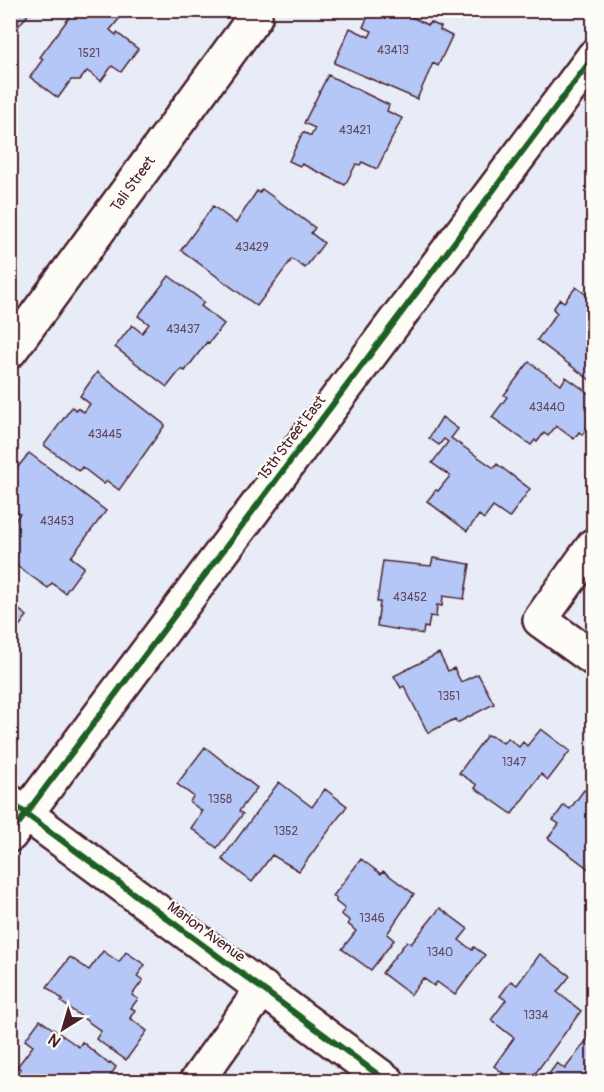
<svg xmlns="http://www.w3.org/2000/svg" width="604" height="1092" viewBox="0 0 604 1092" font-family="Pangolin,sans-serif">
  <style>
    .building { fill: #b4c7f7; stroke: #4a1f2b; stroke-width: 1.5 }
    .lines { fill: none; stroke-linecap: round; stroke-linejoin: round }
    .minor-casing { stroke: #4a1f2b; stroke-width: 38 }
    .tertiary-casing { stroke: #4a1f2b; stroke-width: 38 }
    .minor { stroke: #fdfcf7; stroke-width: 33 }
    .tertiary { stroke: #fdfcf7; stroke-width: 33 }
    .cycleway-casing { stroke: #fdfcf7; stroke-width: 10 }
    .cycleway { stroke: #1b5e20; stroke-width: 6 }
    .labels { text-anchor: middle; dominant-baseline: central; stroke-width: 4.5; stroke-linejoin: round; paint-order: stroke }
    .number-label { font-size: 12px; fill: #64495e }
    .street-label { font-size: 15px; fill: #4a1f2b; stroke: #fdfcf7 }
  </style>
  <rect width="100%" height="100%" fill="#e7ecf7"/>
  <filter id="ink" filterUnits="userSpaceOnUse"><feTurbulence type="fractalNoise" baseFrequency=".0167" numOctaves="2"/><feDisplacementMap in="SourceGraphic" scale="12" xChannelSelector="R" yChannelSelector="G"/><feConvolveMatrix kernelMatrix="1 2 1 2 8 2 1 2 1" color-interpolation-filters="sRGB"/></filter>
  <g filter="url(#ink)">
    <path class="building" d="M 10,10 L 32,10 L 10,36 Z
      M 65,10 L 122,10 L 121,12 L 123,14 L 110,30 L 116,35 L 117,33 L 138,49 L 121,72 L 112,66 L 101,81 L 87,71 L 80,80 L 71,80 L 58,98 L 30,77 L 43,59 L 40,57 L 71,15 Z
      M 371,10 L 397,10 L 428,25 L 430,22 L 441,27 L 440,30 L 452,36 L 438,66 L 433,63 L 417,99 L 334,63 L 350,28 L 369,37 L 372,31 L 363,27 Z
      M 328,75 L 389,105 L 387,111 L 402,118 L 377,169 L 362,162 L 360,165 L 356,164 L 345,185 L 302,164 L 300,166 L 289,161 L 303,132 L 311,136 L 315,128 L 304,123 Z
      M 262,189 L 315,228 L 311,233 L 324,243 L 305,268 L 292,259 L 257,306 L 181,250 L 213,206 L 236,223 L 257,191 L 259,193 Z
      M 169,276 L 204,302 L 201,306 L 224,324 L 209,343 L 207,342 L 185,371 L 181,369 L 167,387 L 115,347 L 132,325 L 142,333 L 149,324 L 138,316 Z
      M 576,287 L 591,298 L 594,295 L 594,383 L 537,340 L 557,313 L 553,309 L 560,299 L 564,302 Z
      M 529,362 L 561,385 L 566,377 L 594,397 L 594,422 L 591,422 L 582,435 L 579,432 L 574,439 L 556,426 L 548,436 L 544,433 L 537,442 L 535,440 L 531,445 L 492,417 L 507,397 L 504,395 Z
      M 97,372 L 165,425 L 119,490 L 107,481 L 104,484 L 82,467 L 79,471 L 44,445 L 72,407 L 76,410 L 77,408 L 84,412 L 90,404 L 80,396 Z
      M 442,417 L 458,429 L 451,438 L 494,468 L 497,464 L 530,489 L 509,518 L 493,507 L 484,519 L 479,515 L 467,531 L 427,501 L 436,490 L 438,491 L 450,476 L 432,463 L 448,442 L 444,439 L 439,445 L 429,438 Z
      M 29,453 L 106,511 L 71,557 L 84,567 L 65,593 L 52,583 L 48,588 L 10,561 L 10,527 L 20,514 L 10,507 L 10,477 Z
      M 433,558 L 470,564 L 464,599 L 443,596 L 442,606 L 437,605 L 436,617 L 430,616 L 428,628 L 424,627 L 423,634 L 377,626 L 380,602 L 377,602 L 383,561 L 431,566 Z
      M 10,599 L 16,604 L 14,606 L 27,616 L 10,638 Z
      M 439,653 L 448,671 L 454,668 L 461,682 L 478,674 L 494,704 L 457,723 L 455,719 L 428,733 L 404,686 L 401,688 L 394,676 Z
      M 541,729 L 570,751 L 548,780 L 541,774 L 512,814 L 475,788 L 477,785 L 459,773 L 487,735 L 496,738 L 503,743 L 508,738 L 519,747 L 523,742 L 527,746 Z
      M 205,747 L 257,788 L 239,811 L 243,814 L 217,848 L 191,828 L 201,814 L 200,813 L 202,811 L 190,802 L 193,796 L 177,784 Z
      M 279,782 L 312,807 L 325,789 L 347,806 L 299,871 L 272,855 L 252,882 L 222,859 Z
      M 584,790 L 594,797 L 594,873 L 548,838 L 559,824 L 553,820 L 564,805 L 570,809 Z
      M 361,859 L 381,874 L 383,871 L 414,894 L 387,934 L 394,940 L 371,970 L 342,949 L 356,931 L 348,924 L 350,921 L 341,914 L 345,909 L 336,902 L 336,898 L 333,896 Z
      M 440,908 L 468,929 L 459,940 L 472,950 L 474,947 L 485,955 L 455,995 L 437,982 L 434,986 L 423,978 L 411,995 L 382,973 L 407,941 L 411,944 Z
      M 103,951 L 119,962 L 126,952 L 145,965 L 137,976 L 143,980 L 132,995 L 138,999 L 131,1008 L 135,1010 L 130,1018 L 147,1031 L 126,1060 L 96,1039 L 101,1031 L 61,1002 L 63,1000 L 47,987 L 70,957 L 89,970 Z
      M 540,954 L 570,976 L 557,992 L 581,1011 L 529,1082 L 515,1082 L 494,1066 L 514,1038 L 491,1020 L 506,1000 L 500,996 L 511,981 L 517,985 Z
      M 40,1020 L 79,1047 L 82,1042 L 109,1064 L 110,1062 L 116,1067 L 107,1082 L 15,1082 L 13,1080 L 21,1069 L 17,1067 L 33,1046 L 25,1040 Z
      M 594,1030 L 594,1082 L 543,1082 L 557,1063 L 565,1069 Z"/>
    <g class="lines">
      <defs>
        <path id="minor" d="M 10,351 L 255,17 L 252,10
          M 594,545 L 540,620 L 594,659
          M 10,802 L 388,1082
          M 196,1082 L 263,988"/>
        <path id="tertiary" d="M 10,835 L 594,56"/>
      </defs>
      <use href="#minor" class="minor-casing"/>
      <use href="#tertiary" class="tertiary-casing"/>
      <use href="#minor" class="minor"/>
      <use href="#tertiary" class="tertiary"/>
      <defs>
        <path id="cycleway" d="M 10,802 L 388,1082
          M 10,835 L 594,56"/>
      </defs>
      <use href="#cycleway" class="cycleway-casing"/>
      <use href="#cycleway" class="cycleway"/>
    </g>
  </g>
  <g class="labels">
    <g class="number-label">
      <text x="393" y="50">43413</text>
      <text x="89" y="53">1521</text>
      <text x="355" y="130">43421</text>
      <text x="252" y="247">43429</text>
      <text x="183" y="329">43437</text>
      <text x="547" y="407">43440</text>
      <text x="105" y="434">43445</text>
      <text x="57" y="521">43453</text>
      <text x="410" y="597">43452</text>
      <text x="449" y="696">1351</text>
      <text x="514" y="762">1347</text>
      <text x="220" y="799">1358</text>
      <text x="286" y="831">1352</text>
      <text x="372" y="918">1346</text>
      <text x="440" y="952">1340</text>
      <text x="536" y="1015">1334</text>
    </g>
    <g class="street-label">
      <text transform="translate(133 184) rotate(-54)">Tali Street</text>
      <text transform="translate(292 438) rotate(-53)">15th Street East</text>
      <text transform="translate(206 932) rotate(36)">Marion Avenue</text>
    </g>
  </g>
  <rect width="604" height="1092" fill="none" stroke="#fdfcf7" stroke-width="36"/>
  <rect x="18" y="18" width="568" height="1056" fill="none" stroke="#4a1f2b" stroke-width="2" filter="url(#ink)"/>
  <g transform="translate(63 1029) rotate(217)" stroke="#fdfcf7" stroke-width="4.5" paint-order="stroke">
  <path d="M0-4.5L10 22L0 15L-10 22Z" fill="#4a1f2b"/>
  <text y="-9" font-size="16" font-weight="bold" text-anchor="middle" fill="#4a1f2b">N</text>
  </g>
</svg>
